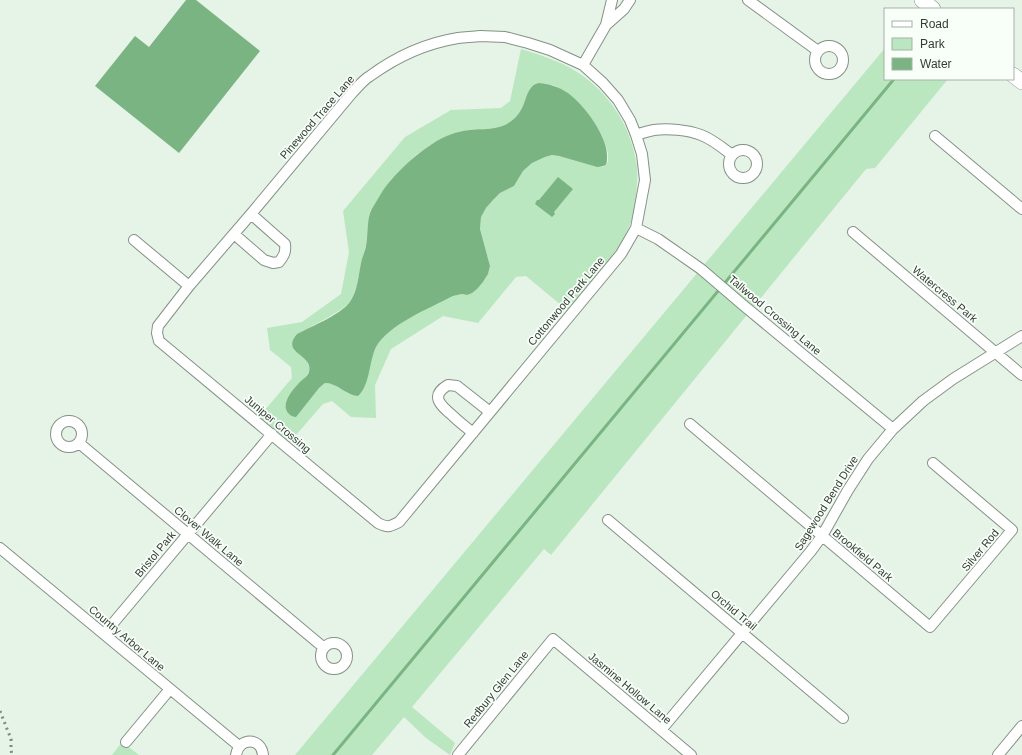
<svg xmlns="http://www.w3.org/2000/svg" width="1022" height="755" viewBox="0 0 1022 755" font-family="Arial,sans-serif">
  <style>
    .green { fill: #bae7c0; fill-rule: evenodd }
    .water { fill: #7bb483 }
    .lines { fill: none; stroke-linecap: round; stroke-linejoin: round }
    .stream { stroke: #7bb483; stroke-width: 3 }
    .street-casing { stroke: #859186; stroke-width: 12 }
    .secondary-casing { stroke: #859186; stroke-width: 16 }
    .street { stroke: #fff; stroke-width: 10 }
    .secondary { stroke: #fff; stroke-width: 15 }
    .rail { stroke: #808981; stroke-width: 3; stroke-dasharray: 2 4; stroke-linecap: butt }
    .labels { text-anchor: middle; dominant-baseline: central; stroke-width: 3.5; stroke-linejoin: round; paint-order: stroke }
    .street-label { font-size: 11px; fill: #353a35; stroke: #f7fff8 }
  </style>
  <rect width="100%" height="100%" fill="#e6f3e7"/>
  <path class="green" d="M 885,48 L 885,79 L 948,79 L 875,168 L 866,169 L 551,555 L 544,549 L 412,707 L 455,743 L 450,755 L 426,738 L 404,717 L 372,755 L 295,755 Z
    M 521,49 C 540,55 560,61 577,72 C 610,93 632,128 637,167 C 638,180 636,203 633,215 C 631,224 626,233 622,241 C 610,265 585,289 567,310 L 526,276 L 516,277 L 478,323 L 443,316 L 391,349 L 375,385 L 376,418 L 351,417 L 332,401 L 323,404 L 289,443 L 259,417 L 292,378 L 291,367 L 270,350 L 267,328 L 302,322 L 341,294 L 349,252 L 343,211 L 405,137 L 451,110 L 501,108 L 510,101 ZM 553,85 L 568,93 L 578,104 L 596,125 L 602,135 L 608,153 L 608,162 L 603,167 L 597,167 L 559,156 L 552,155 L 545,157 L 532,163 L 523,171 L 514,186 L 500,193 L 493,200 L 486,208 L 481,217 L 480,229 L 490,266 L 488,274 L 483,282 L 467,295 L 462,294 L 453,296 C 431,307 385,326 375,349 C 370,360 367,378 363,390 L 349,394 L 333,384 L 325,383 L 319,388 L 293,417 C 271,402 307,383 310,369 L 297,334 L 329,317 L 340,310 L 348,304 L 353,296 L 357,285 L 361,263 L 366,245 L 370,211 L 376,204 L 382,192 L 396,175 L 416,155 L 433,143 L 463,131 L 496,128 L 503,126 L 512,122 L 518,116 L 523,107 L 530,88 Z
    M 122,742 L 139,755 L 112,755 Z"/>
  <path class="water" d="M 186,0 L 196,0 L 260,51 L 179,153 L 95,86 L 135,36 L 149,47 Z
    M 539,83 C 550,84 559,87 568,93 C 584,105 608,136 607,157 C 607,166 606,166 597,167 L 559,156 L 552,155 L 545,157 L 532,163 L 523,171 L 514,186 L 500,193 L 493,200 L 486,208 L 481,217 L 480,229 L 490,266 L 488,274 L 483,282 L 477,289 L 472,293 L 467,295 L 462,294 L 453,296 C 430,308 388,325 376,347 C 369,361 370,386 358,396 C 345,395 338,383 325,383 L 319,388 L 296,417 C 293,417 291,416 288,413 C 280,403 294,388 301,381 C 304,378 308,376 309,372 C 314,354 280,354 297,334 C 312,326 338,316 349,303 C 358,291 358,277 361,263 C 362,257 365,252 366,246 C 368,235 367,223 370,213 C 371,209 374,206 376,202 C 378,199 380,195 382,192 C 393,175 415,155 432,144 C 441,138 452,133 463,131 C 476,128 492,131 505,125 C 513,121 519,115 523,106 C 527,97 528,85 539,83 Z
    M 558,177 L 573,189 L 554,212 L 555,214 L 552,217 L 535,204 L 537,200 L 539,200 Z"/>
  <g class="lines">
    <path class="stream" d="M 333,755 L 894,79"/>
    <defs>
      <path id="street" d="M 748,0 L 818,51
        M 606,25 L 624,9 L 630,0
        M 480,36 L 505,37 L 528,43 L 550,50 L 583,65 L 603,83 L 618,100 L 630,120 L 636,135 L 642,154 L 645,180 L 636,228 L 621,254 L 399,522 C 389,527 388,528 378,523 L 159,341 L 157,333 L 158,326 L 189,286 L 251,214 L 352,93 C 358,87 363,80 370,76 C 396,57 427,43 458,38 C 466,37 473,37 480,36 Z
        M815 60a14 14 0 1 1 28 0a14 14 0 1 1-28 0Z
        M 583,65 L 606,25 L 612,0
        M 636,135 C 642,133 648,131 654,130 C 668,128 688,130 701,135 C 712,139 723,148 732,155
        M 935,136 L 1022,209
        M729 164a14 14 0 1 1 28 0a14 14 0 1 1-28 0Z
        M 636,228 L 658,239 L 701,269 L 743,305 L 893,429
        M 853,232 L 1022,375
        M 234,234 L 264,260 L 273,263 L 279,262 C 284,256 286,252 285,244 L 251,214
        M 134,240 L 189,286
        M56 434a13 13 0 1 1 26 0a13 13 0 1 1-26 0Z
        M 690,424 L 930,627 L 1012,530 L 933,463
        M 473,433 C 466,427 459,422 453,416 C 441,406 429,396 448,385 L 457,386 L 490,412
        M 79,443 L 323,647
        M 608,520 L 843,718
        M 0,548 L 239,746
        M 104,634 L 272,434
        M321 656a13 13 0 1 1 26 0a13 13 0 1 1-26 0Z
        M 661,730 L 811,551 L 822,536 L 848,490 L 868,459 L 893,429 L 923,401 L 953,379 L 1022,336
        M 126,742 L 170,689
        M 236,755 C 239,737 261,737 263,755
        M 458,755 L 553,639 L 691,755
        M 998,755 L 1022,726"/>
      <path id="secondary" d="M 922,0 L 933,9
        M 1013,75 L 1022,82"/>
    </defs>
    <use href="#street" class="street-casing"/>
    <use href="#secondary" class="secondary-casing"/>
    <use href="#street" class="street"/>
    <use href="#secondary" class="secondary"/>
    <path class="rail" d="M 0,711 L 11,739 L 11,750 L 12,755"/>
  </g>
  <g class="labels">
    <g class="street-label">
      <text transform="translate(317 117) rotate(-49)">Pinewood Trace Lane</text>
      <text transform="translate(945 294) rotate(40)">Watercress Park</text>
      <text transform="translate(566 301) rotate(-50)">Cottonwood Park Lane</text>
      <text transform="translate(775 315) rotate(40)">Tallwood Crossing Lane</text>
      <text transform="translate(278 424) rotate(40)">Juniper Crossing</text>
      <text transform="translate(826 503) rotate(-58)">Sagewood Bend Drive</text>
      <text transform="translate(209 536) rotate(40)">Clover Walk Lane</text>
      <text transform="translate(980 550) rotate(-50)">Silver Rod</text>
      <text transform="translate(155 554) rotate(-50)">Bristol Park</text>
      <text transform="translate(863 555) rotate(40)">Brookfield Park</text>
      <text transform="translate(734 610) rotate(40)">Orchid Trail</text>
      <text transform="translate(127 638) rotate(40)">Country Arbor Lane</text>
      <text transform="translate(630 688) rotate(40)">Jasmine Hollow Lane</text>
      <text transform="translate(496 689) rotate(-51)">Redbury Glen Lane</text>
    </g>
  </g>
  <rect x="884" y="8" width="130" height="72" fill="#f7fff8" stroke="#a9b0aa"/>
  <rect x="892" y="21" width="20" height="6" fill="#ffffff" stroke="#a9b0aa"/>
  <text x="920" y="28" font-size="12" fill="#353a35">Road</text>
  <rect x="892" y="38" width="20" height="12" fill="#bae7c0" stroke="#a9b0aa"/>
  <text x="920" y="48" font-size="12" fill="#353a35">Park</text>
  <rect x="892" y="58" width="20" height="12" fill="#7bb483" stroke="#a9b0aa"/>
  <text x="920" y="68" font-size="12" fill="#353a35">Water</text>
</svg>
